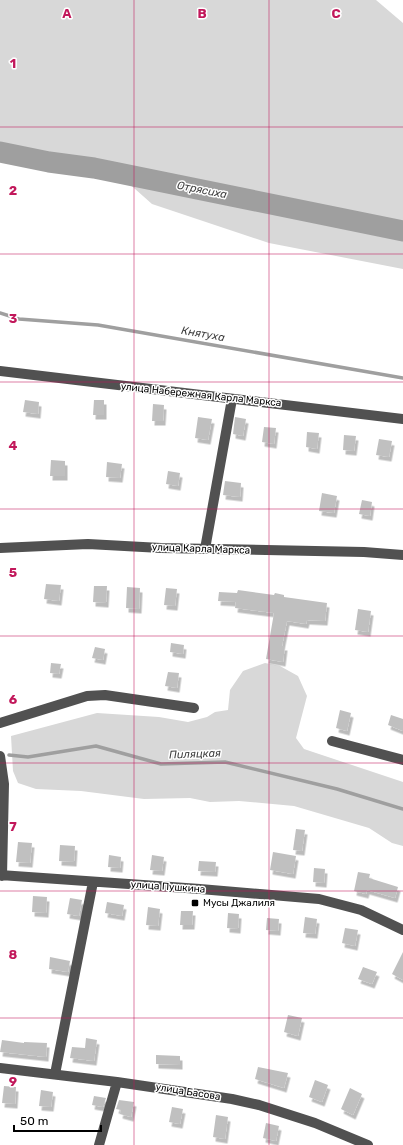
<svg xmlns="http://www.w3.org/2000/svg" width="403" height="1145" viewBox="0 0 403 1145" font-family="Rubik,sans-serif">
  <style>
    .green { fill: #d8d8d8 }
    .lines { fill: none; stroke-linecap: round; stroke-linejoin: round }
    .stream { stroke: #9f9f9f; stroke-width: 3.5 }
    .river { stroke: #9f9f9f; stroke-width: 21 }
    .building { fill: #c0c0c0; filter: url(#shadow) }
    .minor { stroke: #515151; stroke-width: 10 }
    .grid { fill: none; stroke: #c2185b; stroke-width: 1; stroke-opacity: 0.55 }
    .poi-dot { fill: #000; stroke: #fff; stroke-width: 1.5 }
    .labels { text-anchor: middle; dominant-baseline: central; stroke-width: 3; stroke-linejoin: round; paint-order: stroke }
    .street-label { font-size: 10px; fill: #000; stroke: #fff }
    .poi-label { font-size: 10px; fill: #000; stroke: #fff; text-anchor: start }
    .water-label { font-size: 11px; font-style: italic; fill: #404040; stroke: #fff }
    .grid-label { font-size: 13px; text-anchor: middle; font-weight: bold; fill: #c2185b; stroke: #fff; stroke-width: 3; stroke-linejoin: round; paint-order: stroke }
  </style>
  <defs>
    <filter id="shadow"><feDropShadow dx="2.5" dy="4.5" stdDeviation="0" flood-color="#0004"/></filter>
  </defs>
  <rect width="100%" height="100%" fill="#fff"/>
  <path class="green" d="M 0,0 L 376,0 L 403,23 L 403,269 L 269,243 L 152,204 L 117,173 L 0,143 Z
    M 265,663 L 280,666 L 298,676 L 307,696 L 296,738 L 304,749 L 403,782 L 403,846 L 392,843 L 369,828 L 294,806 L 239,801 L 210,802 L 190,798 L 144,799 L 81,791 L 36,789 L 18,783 L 13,771 L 11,736 L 97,713 L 159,717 L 188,722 L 207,717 L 215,712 L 228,710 L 230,690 L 243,671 Z"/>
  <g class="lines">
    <path class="stream" d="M 0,313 L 19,319 L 98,325 L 403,378
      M 9,755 L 28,757 L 96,746 L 161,764 L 225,762 L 337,789 L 403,809"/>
    <path class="river" d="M 0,152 L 49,162 L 94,168 L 403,231"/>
  </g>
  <path class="building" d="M 25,400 L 39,402 L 38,414 L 23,412 Z
    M 94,400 L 104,400 L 104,415 L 93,415 Z
    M 153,404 L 164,405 L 163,421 L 152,421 Z
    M 198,417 L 212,419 L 208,440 L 195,438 Z
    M 235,417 L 246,419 L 243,436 L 233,434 Z
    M 264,427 L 276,428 L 274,444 L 262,442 Z
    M 307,432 L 319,433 L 317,449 L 306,447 Z
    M 344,435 L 356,436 L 354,451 L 343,450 Z
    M 379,439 L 392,441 L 389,457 L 376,455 Z
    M 51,460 L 65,461 L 65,476 L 50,476 Z
    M 107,462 L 122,464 L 120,478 L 106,477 Z
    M 168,471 L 180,473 L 178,486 L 166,484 Z
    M 225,481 L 241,483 L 240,497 L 223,495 Z
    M 322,493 L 337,496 L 334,513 L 319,511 Z
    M 362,500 L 372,502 L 370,516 L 359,514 Z
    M 46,584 L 61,585 L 59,601 L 44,599 Z
    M 94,586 L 107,586 L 106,603 L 93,602 Z
    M 127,587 L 140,588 L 139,609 L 126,608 Z
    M 166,588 L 177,589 L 175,606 L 164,605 Z
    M 238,590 L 274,595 L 275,593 L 284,595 L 284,597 L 327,603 L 325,621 L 307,620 L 306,624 L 287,621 L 282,646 L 285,646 L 283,662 L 266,659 L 274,613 L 235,608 L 236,602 L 218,601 L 219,592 L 237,593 Z
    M 358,609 L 371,611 L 368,632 L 355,630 Z
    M 171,643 L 184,645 L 183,654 L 170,652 Z
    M 95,647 L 105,649 L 103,660 L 92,658 Z
    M 51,663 L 61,664 L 59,674 L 50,673 Z
    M 168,672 L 179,673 L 177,688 L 165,686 Z
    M 340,710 L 351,713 L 347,731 L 336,728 Z
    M 391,715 L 403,719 L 403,731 L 388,725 Z
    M 296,829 L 305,830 L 302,851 L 293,850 Z
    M 18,842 L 32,843 L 30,863 L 16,862 Z
    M 60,845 L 75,846 L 74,862 L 59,861 Z
    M 273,852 L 296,856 L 293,874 L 270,870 Z
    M 109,855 L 121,857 L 120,868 L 108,867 Z
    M 152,855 L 164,857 L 162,871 L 150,870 Z
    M 199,861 L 216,862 L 215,872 L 198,871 Z
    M 314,868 L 325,869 L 324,883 L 313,882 Z
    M 358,872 L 370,874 L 369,878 L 398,887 L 395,898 L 367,890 L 366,894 L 354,891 Z
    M 33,896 L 47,897 L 46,913 L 32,912 Z
    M 70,898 L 82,900 L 79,916 L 67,914 Z
    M 107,902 L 124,905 L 122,916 L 105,913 Z
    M 148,907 L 160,909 L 158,926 L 146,925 Z
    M 181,911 L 193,911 L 192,925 L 180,925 Z
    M 228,913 L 239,914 L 238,929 L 227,928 Z
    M 305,917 L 317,919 L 315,934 L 303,933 Z
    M 267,918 L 279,919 L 278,931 L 266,930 Z
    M 345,928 L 358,930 L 355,946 L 342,943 Z
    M 403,952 L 403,980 L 392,974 Z
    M 50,957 L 70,961 L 68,972 L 49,969 Z
    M 363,967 L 377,972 L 372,984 L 358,979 Z
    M 288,1015 L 302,1018 L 298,1036 L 284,1032 Z
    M 86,1038 L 97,1040 L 94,1061 L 70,1058 L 72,1047 L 85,1048 Z
    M 2,1040 L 24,1043 L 24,1042 L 47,1043 L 46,1057 L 0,1052 Z
    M 156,1055 L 180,1056 L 180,1065 L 156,1064 Z
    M 258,1067 L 288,1073 L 284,1088 L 255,1079 Z
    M 315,1080 L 328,1085 L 322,1102 L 309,1097 Z
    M 4,1086 L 16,1087 L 15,1104 L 2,1103 Z
    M 350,1088 L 362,1094 L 353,1115 L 341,1109 Z
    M 41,1090 L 53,1092 L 51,1107 L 39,1106 Z
    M 94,1096 L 106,1098 L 103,1107 L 92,1105 Z
    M 119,1100 L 134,1102 L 131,1117 L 120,1114 L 121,1110 L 116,1109 Z
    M 172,1107 L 183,1109 L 180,1124 L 169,1122 Z
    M 216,1115 L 228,1117 L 225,1139 L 213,1137 Z
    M 266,1123 L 279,1126 L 276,1141 L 263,1138 Z"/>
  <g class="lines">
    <path class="minor" d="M 0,371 L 403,419
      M 0,548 L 88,544 L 161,548 L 364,552 L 403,555
      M 205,549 L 232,399
      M 0,723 L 87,696 L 105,695 L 194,708
      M 332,741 L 403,760
      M 0,756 L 4,784 L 2,876
      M 0,875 L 200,889 L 319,899 L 361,910 L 403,930
      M 0,1068 L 117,1082 L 232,1099 L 259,1105 L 315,1123 L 368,1145
      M 55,1074 L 93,882
      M 99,1145 L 117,1082"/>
  </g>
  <path class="grid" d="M 134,0 L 134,1145M 269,0 L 269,1145M 0,127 L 403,127M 0,254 L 403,254M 0,382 L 403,382M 0,509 L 403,509M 0,636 L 403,636M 0,763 L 403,763M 0,891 L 403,891M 0,1018 L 403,1018"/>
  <rect class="poi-dot" x="191" y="899" width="8" height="8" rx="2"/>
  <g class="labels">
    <g class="street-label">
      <text transform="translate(201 395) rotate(6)">улица Набережная Карла Маркса</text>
      <text transform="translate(201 549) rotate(2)">улица Карла Маркса</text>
      <text transform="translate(168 887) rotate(4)">улица Пушкина</text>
      <text transform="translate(188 1092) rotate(9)">улица Басова</text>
    </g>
    <g class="poi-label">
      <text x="203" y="903">Мусы Джалиля</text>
    </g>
    <g class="water-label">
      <text transform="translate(202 190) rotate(11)">Отрясиха</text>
      <text transform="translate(203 334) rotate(10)">Княтуха</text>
      <text transform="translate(195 754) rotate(-2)">Пиляцкая</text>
    </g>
  </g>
  <g class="grid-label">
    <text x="67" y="18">A</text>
    <text x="202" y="18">B</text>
    <text x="336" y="18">C</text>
    <text x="13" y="68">1</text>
    <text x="13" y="195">2</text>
    <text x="13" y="323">3</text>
    <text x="13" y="450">4</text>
    <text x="13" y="577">5</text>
    <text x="13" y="704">6</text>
    <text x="13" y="831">7</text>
    <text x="13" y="959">8</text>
    <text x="13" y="1086">9</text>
  </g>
  <path d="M14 1125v6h87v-6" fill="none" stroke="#000000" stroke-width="2"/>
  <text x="20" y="1125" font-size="12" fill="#000000" stroke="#ffffff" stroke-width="3" paint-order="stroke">50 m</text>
</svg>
